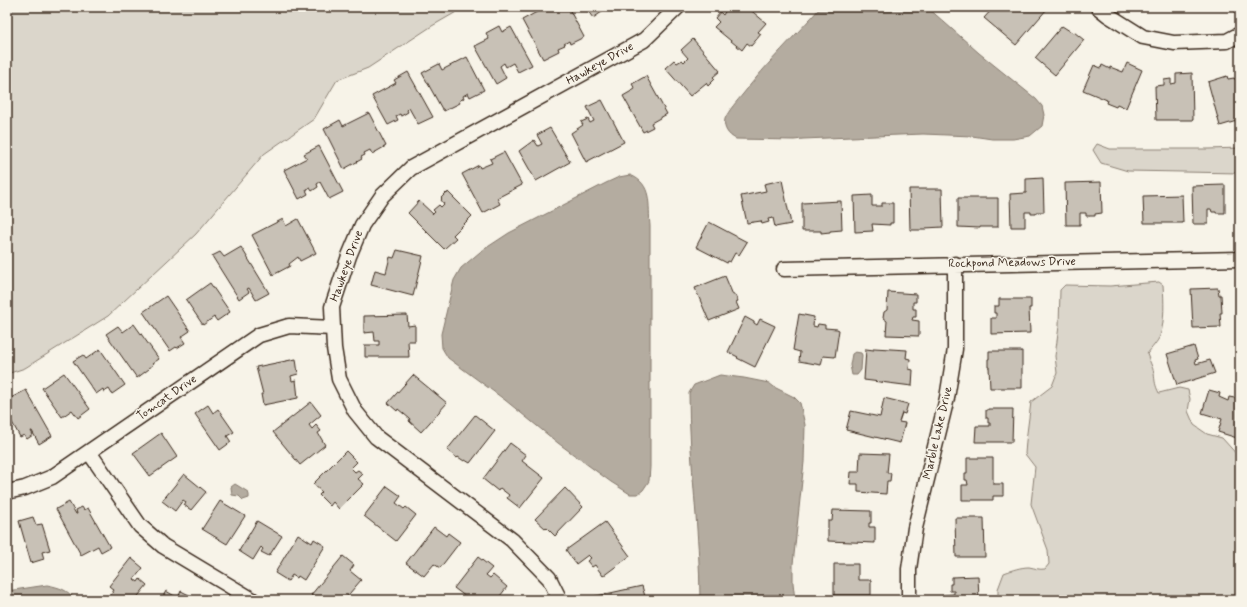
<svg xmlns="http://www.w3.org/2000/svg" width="1247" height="607" viewBox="0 0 1247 607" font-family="Mynerve,sans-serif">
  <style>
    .green { fill: #dbd6cb; stroke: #8b8074 }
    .water { fill: #b4aca0; stroke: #84786c }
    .building { fill: #c8c1b6; stroke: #3b2a1e }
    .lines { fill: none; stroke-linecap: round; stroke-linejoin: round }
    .minor-casing { stroke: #3b2a1e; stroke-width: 17 }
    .minor { stroke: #f7f3e8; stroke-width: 14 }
    .labels { text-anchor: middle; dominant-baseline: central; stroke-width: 3; stroke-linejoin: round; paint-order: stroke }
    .street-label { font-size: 12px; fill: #3b2a1e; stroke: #f7f3e8 }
  </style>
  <rect width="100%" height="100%" fill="#f7f3e8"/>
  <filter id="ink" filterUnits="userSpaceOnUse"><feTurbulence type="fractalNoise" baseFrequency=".025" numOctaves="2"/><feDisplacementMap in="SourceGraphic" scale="8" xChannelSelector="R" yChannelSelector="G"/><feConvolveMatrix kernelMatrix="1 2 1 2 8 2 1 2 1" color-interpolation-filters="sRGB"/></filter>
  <g filter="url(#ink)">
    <path class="green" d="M 7,7 L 465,7 L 432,26 L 368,68 L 337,80 L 314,119 L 264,154 L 196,234 L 108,316 L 25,368 L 7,374 Z
      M 1097,144 L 1110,149 L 1208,149 L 1240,148 L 1240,173 L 1128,171 L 1101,163 L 1093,150 Z
      M 1159,282 L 1163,285 C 1164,300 1165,321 1160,336 C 1158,341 1151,349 1147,354 C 1149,360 1153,368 1154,373 C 1155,382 1155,385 1159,393 L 1179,388 L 1188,390 L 1190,399 L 1188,411 L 1194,425 L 1207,434 L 1222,438 L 1240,458 L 1240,600 L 998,600 L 998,589 L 1004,573 C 1012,570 1021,567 1029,567 C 1035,568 1039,570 1045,569 L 1049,564 L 1048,550 L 1031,504 L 1035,467 L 1025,454 L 1026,441 L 1031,402 L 1052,386 L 1057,373 L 1055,356 L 1059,326 L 1060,290 L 1065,285 L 1110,286 Z"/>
    <path class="water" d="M 821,7 L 927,7 L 979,53 L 1036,99 L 1042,106 L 1044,115 L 1042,126 L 1030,136 L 1013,139 L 992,139 L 972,136 L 923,134 L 803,139 L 794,140 L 736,139 C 728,135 723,128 725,119 C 728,111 738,100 743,94 C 767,63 795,36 821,7 Z
      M 630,175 C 653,184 648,205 650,226 L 650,467 L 649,481 L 643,490 L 638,494 L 630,494 L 611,482 L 558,443 L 505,400 L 448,358 L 442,348 L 441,334 L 454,280 L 461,268 L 480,252 L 509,233 L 606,183 L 619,177 Z
      M 855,352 L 861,353 L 862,355 L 861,370 L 857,375 L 852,375 L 850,365 L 852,354 Z
      M 720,375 L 744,378 L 769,383 L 774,387 L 794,397 L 800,403 L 805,425 L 804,462 L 793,564 L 793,583 L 795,600 L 700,600 C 700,531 689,462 689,393 L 694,385 Z
      M 235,484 L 248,492 L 249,495 L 249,498 L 243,500 L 239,496 L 232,495 L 231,487 Z
      M 47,585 C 58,587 69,590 75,600 L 7,600 L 7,591 Z"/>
    <path class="building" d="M 546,7 L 554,7 L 555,9 L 560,7 L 568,7 L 584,37 L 570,44 L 569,41 L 564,44 L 565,45 L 558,48 L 559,51 L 543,59 L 522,20 Z
      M 585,7 L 601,7 L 599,8 L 602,12 L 593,18 Z
      M 618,7 L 633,7 L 623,14 Z
      M 723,7 L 747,7 L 766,23 L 758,32 L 761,34 L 751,46 L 747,43 L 742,50 L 714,27 L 719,22 L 715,18 L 720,12 L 723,15 L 726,10 Z
      M 772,7 L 780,7 L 776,11 Z
      M 994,7 L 1021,7 L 1025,10 L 1028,7 L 1045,7 L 1047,9 L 1016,45 L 984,18 Z
      M 499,26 L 502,32 L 511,27 L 532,65 L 518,72 L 513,63 L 506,67 L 504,63 L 500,66 L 506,78 L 496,84 L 475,46 L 489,39 L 486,33 Z
      M 1062,26 L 1073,33 L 1074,32 L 1084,40 L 1055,75 L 1035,58 Z
      M 693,39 L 720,71 L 713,77 L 715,79 L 708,86 L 706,83 L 690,96 L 665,68 L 674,60 L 677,63 L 682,60 L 684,62 L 688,58 L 681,50 Z
      M 467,57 L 484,90 L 470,97 L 468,93 L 463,96 L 464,98 L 459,101 L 460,103 L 444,111 L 443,109 L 442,109 L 422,73 L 439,64 L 442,70 Z
      M 1127,63 L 1142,70 L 1126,108 L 1117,104 L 1116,107 L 1106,103 L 1107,100 L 1083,90 L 1094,65 L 1101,68 L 1102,65 L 1110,69 L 1110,67 L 1123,72 Z
      M 408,72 L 433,117 L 418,124 L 409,108 L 407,110 L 408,112 L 401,116 L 400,114 L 396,116 L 398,120 L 388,125 L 372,96 L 396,83 L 394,80 Z
      M 1192,73 L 1193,120 L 1156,120 L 1155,86 L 1164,85 L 1164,80 L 1171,79 L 1171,84 L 1176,83 L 1176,74 Z
      M 1238,74 L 1240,74 L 1240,120 L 1220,126 L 1208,82 L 1227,76 L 1228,79 L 1234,78 L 1234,79 L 1239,78 Z
      M 646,76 L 667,114 L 651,123 L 653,127 L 643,132 L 623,96 L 635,89 L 632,84 Z
      M 602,100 L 624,142 L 586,162 L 571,133 L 583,125 L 581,122 L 588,119 L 590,123 L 594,121 L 587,107 Z
      M 369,113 L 386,146 L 372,154 L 370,150 L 364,153 L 365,155 L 361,157 L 362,159 L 344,169 L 324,129 L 340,120 L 343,126 Z
      M 550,128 L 570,162 L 536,181 L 519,151 L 534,140 L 538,146 L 542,144 L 537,135 Z
      M 319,146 L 343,192 L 329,199 L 320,182 L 317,184 L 318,187 L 312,191 L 310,188 L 306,190 L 308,194 L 299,199 L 284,170 L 307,158 L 304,154 Z
      M 504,152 L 522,185 L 497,198 L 500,204 L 483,213 L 462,174 L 479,165 L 480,168 L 492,163 L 490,159 Z
      M 1043,178 L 1044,212 L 1036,212 L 1036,214 L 1031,214 L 1031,212 L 1025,212 L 1025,227 L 1011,227 L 1010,194 L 1026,193 L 1026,179 Z
      M 782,180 L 791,224 L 775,227 L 773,218 L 768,219 L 769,222 L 762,224 L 761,221 L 747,223 L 741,196 L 766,191 L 764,184 Z
      M 1101,182 L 1102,213 L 1095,214 L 1095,216 L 1086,216 L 1086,213 L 1080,213 L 1080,225 L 1066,225 L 1065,183 Z
      M 1238,183 L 1240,183 L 1240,224 L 1239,224 Z
      M 1225,185 L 1225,213 L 1216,213 L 1216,212 L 1212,212 L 1211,209 L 1208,209 L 1208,224 L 1193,224 L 1192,186 Z
      M 909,189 L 942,189 L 943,227 L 925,228 L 925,230 L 910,230 Z
      M 448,192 L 472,216 L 453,235 L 456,238 L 444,249 L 408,213 L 419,201 L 433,214 L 435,212 L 433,210 L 439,205 L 441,207 L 444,204 L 441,200 L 442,199 L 441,198 L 446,193 L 447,194 Z
      M 872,195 L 872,206 L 882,206 L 882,203 L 893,203 L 893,223 L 890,223 L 890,225 L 872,224 L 873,231 L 855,232 L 854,196 Z
      M 1182,195 L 1183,223 L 1144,223 L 1143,196 Z
      M 958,198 L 998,198 L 998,227 L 980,227 L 980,228 L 958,227 Z
      M 841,201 L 842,230 L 830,231 L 830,232 L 821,233 L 821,231 L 802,231 L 802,203 Z
      M 283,219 L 286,226 L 298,219 L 316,253 L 300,261 L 298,257 L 289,264 L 290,266 L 273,275 L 252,235 Z
      M 709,222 L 747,242 L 739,255 L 735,253 L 730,262 L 728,261 L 727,263 L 696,247 Z
      M 241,247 L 269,293 L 256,300 L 249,288 L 247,289 L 249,292 L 239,299 L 212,256 L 220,252 L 224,257 Z
      M 397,250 L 423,256 L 413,296 L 371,285 L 375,270 L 386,273 L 390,257 L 394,258 Z
      M 725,276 L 733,295 L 735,295 L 738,301 L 736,302 L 739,309 L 709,321 L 695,288 Z
      M 210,283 L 230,312 L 217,321 L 214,317 L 203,325 L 186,300 Z
      M 1218,288 L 1219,295 L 1221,295 L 1222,313 L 1220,313 L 1221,327 L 1193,328 L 1191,289 Z
      M 888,292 L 916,294 L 916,302 L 913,302 L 913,309 L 916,309 L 916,317 L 913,317 L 912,320 L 919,321 L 919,336 L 886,335 L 887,321 L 883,318 L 884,312 L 887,310 Z
      M 166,296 L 190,331 L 181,337 L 185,343 L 177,348 L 176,347 L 170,351 L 143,312 Z
      M 999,299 L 1031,299 L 1031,308 L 1029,308 L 1030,333 L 991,334 L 991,318 L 996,318 L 996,313 L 994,313 L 994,306 L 999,306 Z
      M 799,314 L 814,317 L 813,326 L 817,327 L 818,324 L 825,325 L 825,328 L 837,329 L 839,330 L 835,357 L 823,356 L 821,365 L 799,361 L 800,352 L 793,350 Z
      M 407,315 L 408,326 L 415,325 L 415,341 L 408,341 L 409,357 L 365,357 L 365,345 L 379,345 L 379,341 L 375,341 L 374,332 L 364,333 L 364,316 Z
      M 745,317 L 754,322 L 754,323 L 757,325 L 760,319 L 775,326 L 755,367 L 737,358 L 738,357 L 728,352 Z
      M 134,324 L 159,359 L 152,364 L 153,365 L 148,368 L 149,369 L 137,378 L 106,334 L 118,326 L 123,332 Z
      M 1194,346 L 1198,359 L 1195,360 L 1196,364 L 1210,360 L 1215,373 L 1177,385 L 1167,354 Z
      M 874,348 L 907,350 L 906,358 L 910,359 L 909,369 L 913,370 L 912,386 L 864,380 L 866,349 L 874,350 Z
      M 100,349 L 125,385 L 112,394 L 109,389 L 104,392 L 103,389 L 96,394 L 73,361 L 83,355 L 86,359 Z
      M 989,351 L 1022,351 L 1022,388 L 990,388 L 989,367 L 988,367 L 988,359 L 989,359 Z
      M 296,359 L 298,374 L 291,376 L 292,381 L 296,380 L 298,398 L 263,405 L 261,394 L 263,394 L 256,367 Z
      M 64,373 L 90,409 L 78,418 L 72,410 L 62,417 L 42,388 Z
      M 413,375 L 447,403 L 421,432 L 409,421 L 410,419 L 398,409 L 397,411 L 388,403 Z
      M 26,390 L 52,436 L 39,444 L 32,431 L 31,431 L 33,435 L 27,439 L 24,435 L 20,437 L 7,413 L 7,400 Z
      M 1209,390 L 1220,393 L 1219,397 L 1228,401 L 1229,397 L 1240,399 L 1240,427 L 1237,438 L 1218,432 L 1222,419 L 1202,413 Z
      M 884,398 L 908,404 L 905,414 L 902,413 L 899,422 L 905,423 L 900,443 L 846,430 L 851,411 L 880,417 Z
      M 311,402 L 321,415 L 309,425 L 312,429 L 316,425 L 321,431 L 318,433 L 325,445 L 300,465 L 273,432 Z
      M 208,405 L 213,413 L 218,409 L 234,432 L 227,436 L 231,442 L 220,450 L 195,414 Z
      M 988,409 L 1013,409 L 1012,442 L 975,442 L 976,426 L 990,426 L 990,423 L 988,423 L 988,418 L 986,418 L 986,410 L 988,410 Z
      M 475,415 L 495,431 L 470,463 L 465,460 L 464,461 L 458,457 L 457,458 L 447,450 Z
      M 161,433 L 177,457 L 150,476 L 133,453 Z
      M 510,443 L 526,455 L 522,461 L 544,478 L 520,508 L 507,498 L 509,495 L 500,488 L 498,491 L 483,479 Z
      M 346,451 L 357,462 L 351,468 L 355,472 L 358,470 L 363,474 L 358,479 L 364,484 L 339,509 L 333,502 L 330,506 L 319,495 L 322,492 L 313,484 Z
      M 860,453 L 889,454 L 887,473 L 891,473 L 890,481 L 887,481 L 886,494 L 858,492 L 858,484 L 850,484 L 851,472 L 859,472 Z
      M 967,458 L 993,458 L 993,484 L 1003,484 L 1003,496 L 993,496 L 993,500 L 962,500 L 962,485 L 968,485 L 967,480 L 965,480 L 965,473 L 967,473 Z
      M 184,474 L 206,492 L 191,510 L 184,505 L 186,502 L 183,500 L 175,511 L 162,501 Z
      M 387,486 L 401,496 L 396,503 L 404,509 L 406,507 L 416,515 L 396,541 L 364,516 Z
      M 565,488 L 583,507 L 555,536 L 547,528 L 546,529 L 535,519 Z
      M 220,501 L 245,516 L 227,544 L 202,529 Z
      M 69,502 L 76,514 L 77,514 L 76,510 L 82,507 L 84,510 L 88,508 L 110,547 L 101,552 L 98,546 L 81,555 L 56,509 Z
      M 833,510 L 871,511 L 871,523 L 869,523 L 869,527 L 875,527 L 875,543 L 828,541 L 828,521 L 832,521 Z
      M 33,517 L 36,525 L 42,524 L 50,550 L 42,552 L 44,559 L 31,563 L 19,521 Z
      M 955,518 L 984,518 L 985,557 L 956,557 Z
      M 257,521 L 282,536 L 269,556 L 261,552 L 263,549 L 261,547 L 253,560 L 239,551 Z
      M 605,522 L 630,556 L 603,576 L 595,565 L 592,567 L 587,561 L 591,558 L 588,555 L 576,564 L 566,550 Z
      M 434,527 L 446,536 L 448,533 L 460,542 L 440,568 L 434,564 L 424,576 L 406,563 Z
      M 298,534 L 312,543 L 314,539 L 325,546 L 304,580 L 298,576 L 297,578 L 292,575 L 288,581 L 275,573 Z
      M 343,556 L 354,565 L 350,571 L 361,580 L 344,600 L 317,600 L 311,595 Z
      M 478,557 L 492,568 L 486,575 L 490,578 L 493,575 L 507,587 L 497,600 L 470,600 L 454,588 Z
      M 131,558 L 143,568 L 134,579 L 138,582 L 140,579 L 147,585 L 135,600 L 115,600 L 110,596 L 114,590 L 109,586 Z
      M 834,564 L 858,564 L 858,580 L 871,580 L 871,595 L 834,595 Z
      M 978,576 L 979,600 L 943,600 L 943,595 L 954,594 L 954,591 L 950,591 L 950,584 L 952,584 L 952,577 Z
      M 642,586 L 646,600 L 593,600 L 592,597 Z
      M 166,591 L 178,598 L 181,591 L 189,595 L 187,597 L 192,600 L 161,600 Z
      M 377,596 L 381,600 L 372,600 Z"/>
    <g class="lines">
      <defs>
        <path id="minor" d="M 1098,7 L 1108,15 L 1143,37 L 1174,43 L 1227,41 L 1240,34
          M 784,269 L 1240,259
          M 89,452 L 140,526 L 163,546 L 253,600
          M 7,492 L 25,488 L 52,477 L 259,335 L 289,326 L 333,328
          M 560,600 L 549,578 L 512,540 L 376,437 L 355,411 L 339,379 L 334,348 L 332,307 L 349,256 L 362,225 L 382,196 L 411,168 L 644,40 L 678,7
          M 909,600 L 909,569 L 915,528 L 947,398 L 955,349 L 955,264"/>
      </defs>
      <use href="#minor" class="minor-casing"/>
      <use href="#minor" class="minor"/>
    </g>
  </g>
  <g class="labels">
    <g class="street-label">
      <text transform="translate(600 64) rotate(-29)">Hawkeye Drive</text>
      <text transform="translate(1012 263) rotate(-1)">Rockpond Meadows Drive</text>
      <text transform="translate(347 266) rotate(-70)">Hawkeye Drive</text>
      <text transform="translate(167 398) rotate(-35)">Tomcat Drive</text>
      <text transform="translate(938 433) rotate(-77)">Marble Lake Drive</text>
    </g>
  </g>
  <rect width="1247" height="607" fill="none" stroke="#f7f3e8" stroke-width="24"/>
  <rect x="12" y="12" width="1223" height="583" fill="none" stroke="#3b2a1e" stroke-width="1.5" filter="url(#ink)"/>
</svg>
